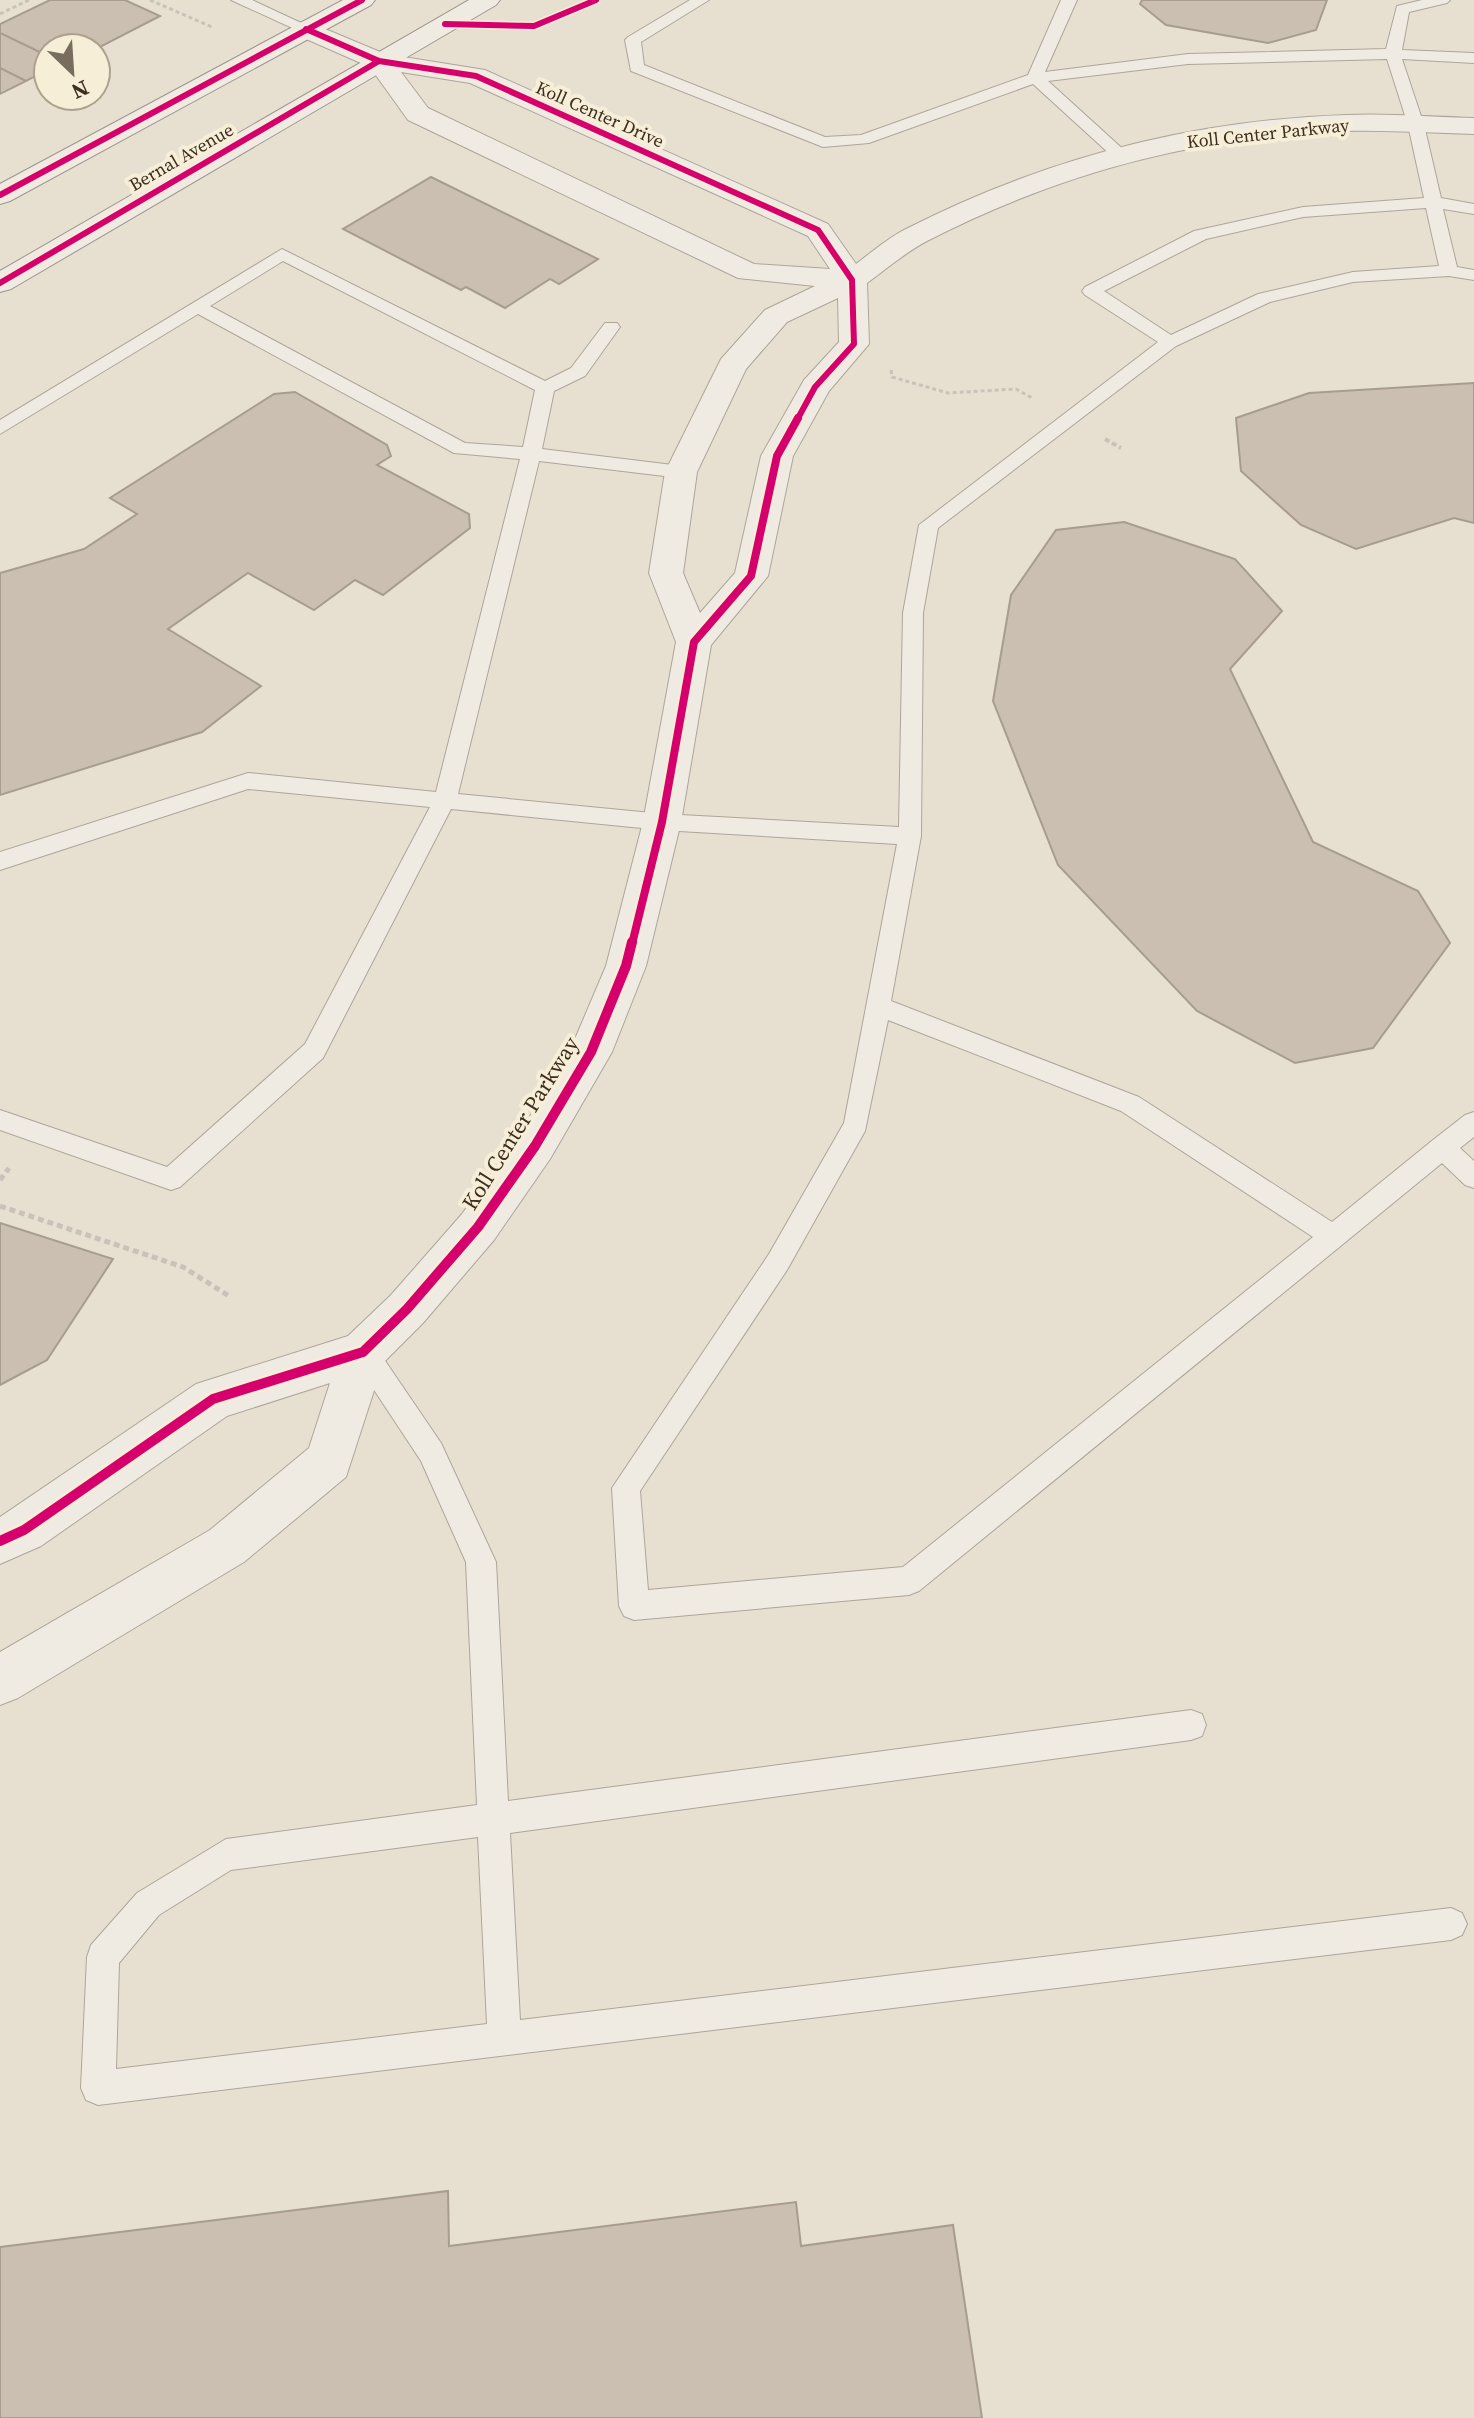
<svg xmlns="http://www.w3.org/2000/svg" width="1474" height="2418" viewBox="0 0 1474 2418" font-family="'Source Serif 4',serif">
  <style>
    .building { fill: #cbbfb2; stroke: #a89c90; stroke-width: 2 }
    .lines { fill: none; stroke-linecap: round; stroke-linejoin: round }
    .service-casing { stroke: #ada599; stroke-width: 2 }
    .minor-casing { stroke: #ada599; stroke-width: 2 }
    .secondary-casing { stroke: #9c958a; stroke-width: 2 }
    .path-far2 { stroke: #c8c2b9; stroke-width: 3; stroke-dasharray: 4 3; stroke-linecap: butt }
    .path-far1 { stroke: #c8c2b9; stroke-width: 4; stroke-dasharray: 5 3; stroke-linecap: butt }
    .path { stroke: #c8c2b9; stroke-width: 5; stroke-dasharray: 6 4; stroke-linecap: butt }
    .service { fill: #efebe3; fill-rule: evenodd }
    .minor { fill: #efebe3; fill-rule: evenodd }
    .secondary { fill: #efebe3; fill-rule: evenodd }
    .cycleway-far2-casing { stroke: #f7eed8; stroke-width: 9 }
    .cycleway-far1-casing { stroke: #f7eed8; stroke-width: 12 }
    .cycleway-casing { stroke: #f7eed8; stroke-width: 15 }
    .cycleway-far2 { stroke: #d6006c; stroke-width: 6 }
    .cycleway-far1 { stroke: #d6006c; stroke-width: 8 }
    .cycleway { stroke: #d6006c; stroke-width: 10 }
    .labels { text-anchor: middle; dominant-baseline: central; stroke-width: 8; stroke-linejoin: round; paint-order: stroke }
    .far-street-label { font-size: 18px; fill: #3d2e20; stroke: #f7eed8 }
    .street-label { font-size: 22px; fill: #3d2e20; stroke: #f7eed8 }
  </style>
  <rect width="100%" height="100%" fill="#e7e0d1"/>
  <path class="building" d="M 50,0 L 125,0 L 160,16 L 96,49 L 48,48 L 48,56 L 0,33 L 0,24 Z
    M 1142,0 L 1327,0 L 1316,30 L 1268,43 L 1166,25 L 1140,4 Z
    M 0,33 L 48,56 L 48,70 L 26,81 L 0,68 Z
    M 0,68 L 26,81 L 0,94 Z
    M 431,177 L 598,259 L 559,284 L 550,279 L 505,308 L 466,287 L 461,290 L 343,229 Z
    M 1474,383 L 1474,523 L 1454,518 L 1356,549 L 1301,525 L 1241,471 L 1236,418 L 1309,393 Z
    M 295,392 L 387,445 L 391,456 L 377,465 L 469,514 L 470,528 L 383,595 L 355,580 L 314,610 L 248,573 L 168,629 L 261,686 L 202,732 L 0,795 L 0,573 L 84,549 L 137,514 L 110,498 L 274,394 Z
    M 1124,522 L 1235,559 L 1282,611 L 1230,669 L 1313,842 L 1418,891 L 1450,943 L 1373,1048 L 1295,1063 L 1197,1011 L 1058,865 L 993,701 L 1011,595 L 1056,530 Z
    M 0,1223 L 113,1259 L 47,1360 L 0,1385 Z
    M 448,2191 L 449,2246 L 796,2202 L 801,2246 L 953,2225 L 982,2418 L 0,2418 L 0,2247 Z"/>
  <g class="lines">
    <defs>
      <path id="service" d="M 231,0 L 252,0 L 314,29 L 311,32 L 301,32 Z
        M 690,0 L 709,0 L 641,42 L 644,65 L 825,137 L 861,135 L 1028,75 L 1061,0 L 1077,0 L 1045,72 L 1188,54 L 1386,49 L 1397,6 L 1422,0 L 1450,0 L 1447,3 L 1409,12 L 1402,50 L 1474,53 L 1474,63 L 1402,59 L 1424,125 L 1441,198 L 1474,204 L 1474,214 L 1443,209 L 1457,267 L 1474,270 L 1474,280 L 1449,276 L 1353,282 L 1270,302 L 1176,346 L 938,528 L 923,613 L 921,836 L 891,1001 L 1139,1097 L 1332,1222 L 1433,1140 L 1465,1115 L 1474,1112 L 1474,1137 L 1460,1148 L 1474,1161 L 1474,1188 L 1465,1185 L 1442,1163 L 919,1591 L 909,1595 L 634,1620 L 624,1616 L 619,1606 L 612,1488 L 769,1254 L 844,1123 L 897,844 L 662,830 L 451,809 L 323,1058 L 180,1187 L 171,1190 L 0,1130 L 0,1110 L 167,1167 L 305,1044 L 430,807 L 248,789 L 0,870 L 0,852 L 248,773 L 436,792 L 520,459 L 454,453 L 198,314 L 0,434 L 0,420 L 282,249 L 545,381 L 571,368 L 605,323 L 617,323 L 620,327 L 585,376 L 554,391 L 542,449 L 681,466 L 691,472 L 681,478 L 539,461 L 458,794 L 662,814 L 899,827 L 903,613 L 919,525 L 1158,342 L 1085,295 L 1082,291 L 1085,287 L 1194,231 L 1303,207 L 1424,198 L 1408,125 L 1387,59 L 1188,64 L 1048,81 L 1125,151 L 1127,154 L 1119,159 L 1113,157 L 1033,84 L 869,143 L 823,147 L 631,71 L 625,40 L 628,37 ZM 1426,208 L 1439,266 L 1353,272 L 1258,294 L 1171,335 L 1104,291 L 1206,239 L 1303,217 ZM 283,261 L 535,390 L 523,447 L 465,443 L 210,306 ZM 888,1020 L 1121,1111 L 1313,1237 L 903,1567 L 648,1590 L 640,1491 L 787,1270 L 865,1131 Z
        M 363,1340 L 373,1343 L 441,1443 L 496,1562 L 508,1801 L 1191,1710 L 1202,1714 L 1206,1725 L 1202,1736 L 1191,1740 L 510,1833 L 520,2020 L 1451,1908 L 1462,1913 L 1467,1924 L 1462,1935 L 1451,1940 L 98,2105 L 86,2100 L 81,2088 L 87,1957 L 91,1945 L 137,1893 L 226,1839 L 477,1805 L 466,1562 L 421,1461 L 349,1352 L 353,1343 ZM 478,1837 L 487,2024 L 116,2069 L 119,1963 L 159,1915 L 231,1870 Z"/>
      <path id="minor" d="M 306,21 L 385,54 L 485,70 L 828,224 L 856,264 C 872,252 888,238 906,229 C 1043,159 1192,120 1346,115 C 1388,113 1431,117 1474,118 L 1474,134 C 1432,133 1389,130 1346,131 C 1196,136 1060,173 927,241 C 906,252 886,269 867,283 L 869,344 L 829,391 L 793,456 L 768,576 L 711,645 L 681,822 L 646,966 L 612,1052 L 550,1159 L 494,1240 L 423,1323 L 383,1363 L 346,1477 L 244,1562 L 18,1698 L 0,1705 L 0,1652 L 210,1530 L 309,1448 L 330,1383 L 227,1416 L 41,1546 L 0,1564 L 0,1517 L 196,1384 L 348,1336 L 391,1295 L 462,1214 L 520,1133 L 572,1046 L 606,966 L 643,822 L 676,642 L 649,573 L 665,472 L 721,359 L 765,310 L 815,286 L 738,278 L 408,120 L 370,67 L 297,35 L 293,29 L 297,23 ZM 401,72 L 470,83 L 808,236 L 830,269 L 754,264 L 428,108 ZM 838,298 L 839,342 L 804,380 L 761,456 L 735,573 L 700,613 L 683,573 L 697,472 L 746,369 L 787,322 Z"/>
      <path id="secondary" d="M 343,0 L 375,0 L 371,5 L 10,201 L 0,204 L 0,184 Z
        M 469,0 L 500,0 L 496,5 L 11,289 L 0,292 L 0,271 Z"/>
    </defs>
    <use href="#service" class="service-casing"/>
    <use href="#minor" class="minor-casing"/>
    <use href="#secondary" class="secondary-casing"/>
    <path class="path-far2" d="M 150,0 L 212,27
      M 0,14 L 29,0
      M 891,370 L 892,377 L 948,393 L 1016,389 L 1034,399"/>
    <path class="path-far1" d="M 1105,439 L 1121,448"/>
    <path class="path" d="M 0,1180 L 9,1168
      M 0,1206 L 183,1267 L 229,1296"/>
    <use href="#service" class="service"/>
    <use href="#minor" class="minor"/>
    <use href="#secondary" class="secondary"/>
    <defs>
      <path id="cycleway-far2" d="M 445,24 L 534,26 L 596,0
        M 306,29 L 379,61 L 476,76 L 818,230 L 852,280 L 854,344 L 815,387 L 797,420
        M 0,195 L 362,0
        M 0,283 L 379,61"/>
      <path id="cycleway-far1" d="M 632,944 L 662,822 L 694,642 L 751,576 L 777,456 L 798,418"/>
      <path id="cycleway" d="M 0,1541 L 24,1530 L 213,1399 L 363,1352 L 407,1309 L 478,1227 L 535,1146 L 591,1052 L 626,966 L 632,942"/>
    </defs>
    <use href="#cycleway-far2" class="cycleway-far2-casing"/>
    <use href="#cycleway-far1" class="cycleway-far1-casing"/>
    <use href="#cycleway" class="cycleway-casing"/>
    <use href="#cycleway-far2" class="cycleway-far2"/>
    <use href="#cycleway-far1" class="cycleway-far1"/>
    <use href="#cycleway" class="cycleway"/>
  </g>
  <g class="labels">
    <g class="far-street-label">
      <text transform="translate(600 114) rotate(24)">Koll Center Drive</text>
      <text transform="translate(1268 133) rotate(-6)">Koll Center Parkway</text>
      <text transform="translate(181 157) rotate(-30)">Bernal Avenue</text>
    </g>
    <g class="street-label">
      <text transform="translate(520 1123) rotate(-58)">Koll Center Parkway</text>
    </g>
  </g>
  <g transform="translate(72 72) rotate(155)"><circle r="38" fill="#f7eed8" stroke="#ada18e" stroke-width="2"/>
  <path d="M0-6L14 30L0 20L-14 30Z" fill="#786c5e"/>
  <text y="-12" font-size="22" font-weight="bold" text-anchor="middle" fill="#3d2e20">N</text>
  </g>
</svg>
